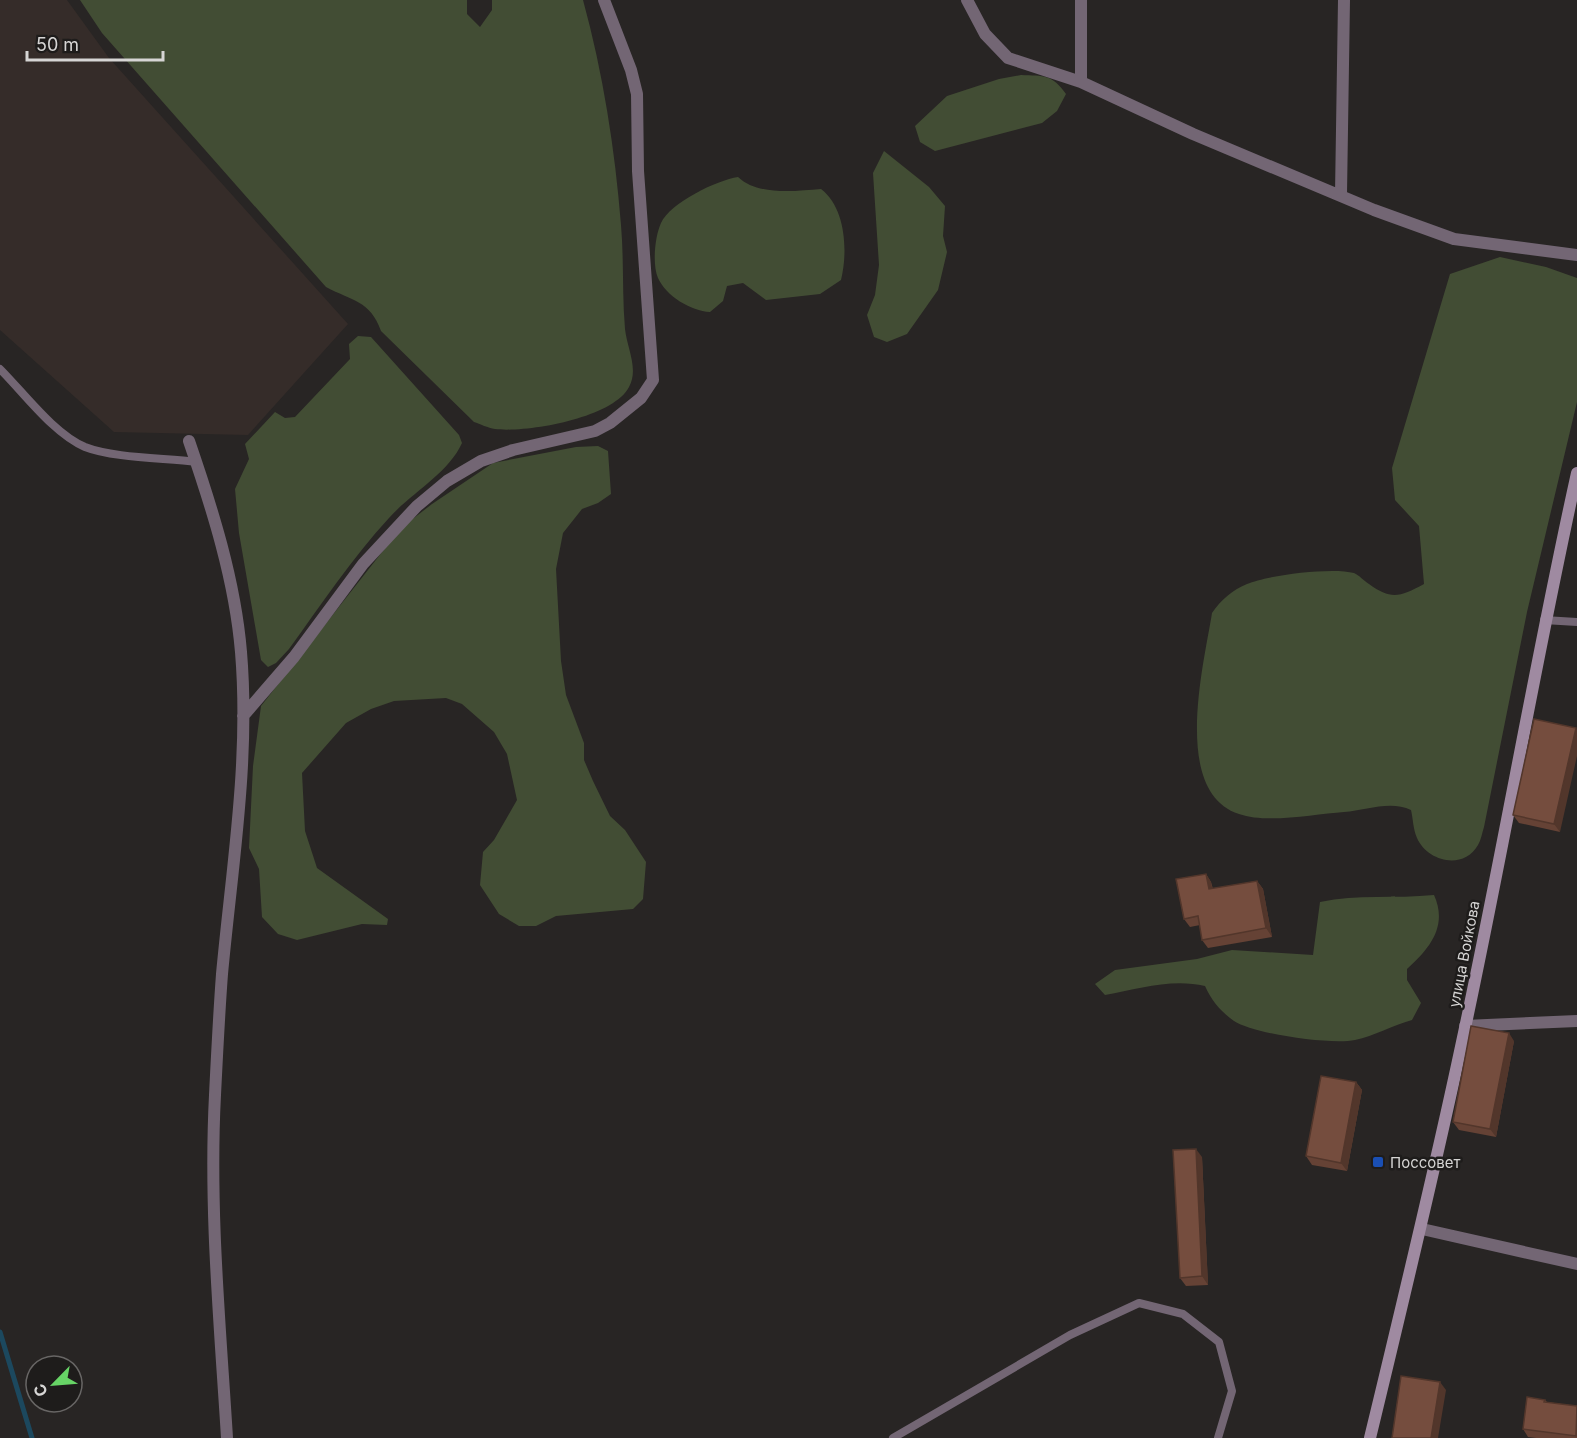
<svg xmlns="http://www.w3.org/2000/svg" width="1577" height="1438" viewBox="0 0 1577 1438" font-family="Inter,sans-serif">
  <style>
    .built { fill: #352c29 }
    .green { fill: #424d34 }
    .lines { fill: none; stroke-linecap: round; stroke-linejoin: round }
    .stream { stroke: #1c485e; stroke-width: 5 }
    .lane { stroke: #736674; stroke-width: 8 }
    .street { stroke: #736674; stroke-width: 12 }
    .secondary { stroke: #9f8aa1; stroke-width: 12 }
    .wall { fill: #654235 }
    .shaded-wall { fill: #52362b }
    .building { fill: #754d3e; stroke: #52362b; stroke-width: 1.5 }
    .transit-dot { fill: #1a4fb4; stroke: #1e1c1b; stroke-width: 2 }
    .labels { text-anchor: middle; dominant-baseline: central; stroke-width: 5; stroke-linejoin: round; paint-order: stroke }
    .street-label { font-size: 15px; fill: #d6d5d4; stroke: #1e1c1b }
    .poi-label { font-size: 15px; fill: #d6d5d4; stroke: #1e1c1b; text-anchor: start }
  </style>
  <rect width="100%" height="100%" fill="#282524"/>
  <path class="built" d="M 0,0 L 67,0 L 109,58 L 348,324 L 248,435 L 114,432 L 0,330 Z"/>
  <path class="green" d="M 80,0 L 467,0 L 467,14 L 480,27 L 492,10 L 492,0 L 583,0 C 603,73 615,149 621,225 C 624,259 622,295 625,329 C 627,348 639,369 629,387 C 613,418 527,433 495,429 C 488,428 480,424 474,422 L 381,331 C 370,300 352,301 326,287 L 102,33 Z
    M 1021,75 C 1044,76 1052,74 1066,94 L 1057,111 L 1042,123 L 935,151 L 920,142 L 915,126 L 947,96 L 999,79 Z
    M 884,151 L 929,187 L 945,206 L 943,236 L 947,252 L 938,290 L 907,334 L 887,342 L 874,337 L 867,315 L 875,295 L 879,265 L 873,173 Z
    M 738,177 C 758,196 795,191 821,189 C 846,208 848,252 841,280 L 820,294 L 766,300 L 743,283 L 727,286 L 723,301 L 710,312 C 691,311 666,296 658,278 C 652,264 655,236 661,223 C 670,203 717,180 738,177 Z
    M 1500,257 L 1546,267 L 1577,278 L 1577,402 L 1527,612 L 1484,827 C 1482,833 1481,840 1478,845 C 1463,871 1427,861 1417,838 C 1413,829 1413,818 1411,810 C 1391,800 1366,810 1344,812 C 1315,814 1267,824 1239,814 C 1171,792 1204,664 1212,613 C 1221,600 1232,590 1247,584 C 1268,575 1332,567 1354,573 C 1359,575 1364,581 1369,584 C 1391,600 1400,597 1424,584 L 1419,526 L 1395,500 L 1392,468 L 1450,274 Z
    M 358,336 L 371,337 L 459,435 L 462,443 C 448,474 411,493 389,518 C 352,558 321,605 289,649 L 276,663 L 268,667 L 261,660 L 239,533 L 235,489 L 249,459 L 245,444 L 275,412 L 285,418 L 295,417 L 350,359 L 349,344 Z
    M 598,446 L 608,451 L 611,494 L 598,503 L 582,509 L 563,533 L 556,569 L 561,661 L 566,695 L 584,743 L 584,760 L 593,781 L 610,816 L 625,830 L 646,862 L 643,899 L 633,909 L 556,916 L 536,926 L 519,926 L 499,914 L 480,885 L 483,852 L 494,840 L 517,800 L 507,754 L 494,732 L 462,704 L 446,698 L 394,701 L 371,709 L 346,723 L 302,773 L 305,831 L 317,868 L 388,919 L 387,925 L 362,924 L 297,940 L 278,934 L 262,917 L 259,869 L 249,848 L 253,766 L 261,706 L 401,528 L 432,504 L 493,463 L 576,447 Z
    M 1434,895 C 1448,926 1430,948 1407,969 L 1407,980 L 1421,1003 L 1412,1020 C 1393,1025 1374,1036 1355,1040 C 1331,1045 1254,1034 1234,1021 C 1220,1011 1212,1001 1205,986 C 1172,978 1138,989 1105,995 L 1095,984 L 1115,970 L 1197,959 L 1232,950 L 1313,955 L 1320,902 C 1358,894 1395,899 1434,895 Z"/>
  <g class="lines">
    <path class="stream" d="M 0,1332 L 32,1438"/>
    <path class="lane" d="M 0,369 C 24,393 54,434 85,447 C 113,458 165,458 196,462
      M 1544,620 L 1577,622
      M 893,1438 L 1070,1335 L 1139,1303 L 1183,1314 L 1219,1342 L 1232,1391 L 1218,1438"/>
    <path class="street" d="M 967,0 L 985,34 L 1008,58 L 1081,82 L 1193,134 L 1374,210 L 1454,239 L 1577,255
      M 1081,82 L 1081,0
      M 1341,194 L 1344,0
      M 189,441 C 212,508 235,580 241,652 C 250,760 232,866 222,974 C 219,1014 217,1055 215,1095 C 209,1209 220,1324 227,1438
      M 243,716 L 294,657 L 363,564 L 417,506 L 447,481 L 481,461 L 513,450 L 595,431 L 610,423 L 641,398 L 653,380 L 638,171 L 637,94 L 631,70 L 604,0
      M 1465,1026 L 1577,1021
      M 1422,1229 L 1577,1264"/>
    <path class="secondary" d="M 1370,1438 C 1402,1306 1434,1174 1462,1042 C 1503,853 1535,662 1577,473"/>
  </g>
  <path class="wall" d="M 1534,719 L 1560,832 L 1519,823 L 1513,815 Z
    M 1206,874 L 1211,882 L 1213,889 L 1257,881 L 1263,889 L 1272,937 L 1208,948 L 1202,940 L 1200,925 L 1190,927 L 1184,919 Z
    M 1514,1041 L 1496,1137 L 1459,1130 L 1453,1122 Z
    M 1356,1082 L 1362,1090 L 1347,1171 L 1312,1165 L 1306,1156 Z
    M 1202,1157 L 1208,1285 L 1186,1286 L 1180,1278 Z
    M 1545,1400 L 1547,1402 L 1577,1406 L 1577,1438 L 1536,1438 L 1528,1437 L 1523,1429 Z"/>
  <path class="shaded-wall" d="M 1576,728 L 1577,730 L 1577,756 L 1560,832 L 1554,824 Z
    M 1206,874 L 1211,882 L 1214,898 L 1209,889 Z
    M 1257,881 L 1263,889 L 1272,937 L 1266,928 Z
    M 1509,1033 L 1514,1041 L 1496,1137 L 1490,1129 Z
    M 1356,1082 L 1362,1090 L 1347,1171 L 1341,1163 Z
    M 1196,1149 L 1202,1157 L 1208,1285 L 1202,1276 Z
    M 1440,1382 L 1446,1390 L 1438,1438 L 1431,1438 Z"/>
  <path class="building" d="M 1534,719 L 1576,728 L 1554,824 L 1513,815 Z
    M 1206,874 L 1209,889 L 1257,881 L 1266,928 L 1202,940 L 1198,916 L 1184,919 L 1176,879 Z
    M 1471,1026 L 1509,1033 L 1490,1129 L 1453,1122 Z
    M 1321,1076 L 1356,1082 L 1341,1163 L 1306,1156 Z
    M 1196,1149 L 1202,1276 L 1180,1278 L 1173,1150 Z
    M 1401,1376 L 1440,1382 L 1431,1438 L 1392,1438 Z
    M 1527,1397 L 1545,1400 L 1544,1402 L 1577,1406 L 1576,1436 L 1523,1429 Z"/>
  <rect class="transit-dot" x="1372" y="1156" width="12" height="12" rx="3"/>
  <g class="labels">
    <g class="street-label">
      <text transform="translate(1464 954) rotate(-79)">улица Войкова</text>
    </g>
    <g class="poi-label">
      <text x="1390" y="1162">Поссовет</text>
    </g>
  </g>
  <g transform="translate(54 1384) rotate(245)"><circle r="28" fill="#1e1c1b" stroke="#686665" stroke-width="1.5"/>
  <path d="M0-4.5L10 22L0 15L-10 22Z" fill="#67d466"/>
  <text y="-9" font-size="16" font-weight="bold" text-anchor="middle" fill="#d6d5d4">С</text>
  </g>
  <path d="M27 51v9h136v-9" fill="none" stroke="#d6d5d4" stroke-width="3"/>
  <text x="36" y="51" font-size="18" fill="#d6d5d4" stroke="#1e1c1b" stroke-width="4.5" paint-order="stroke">50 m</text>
</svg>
